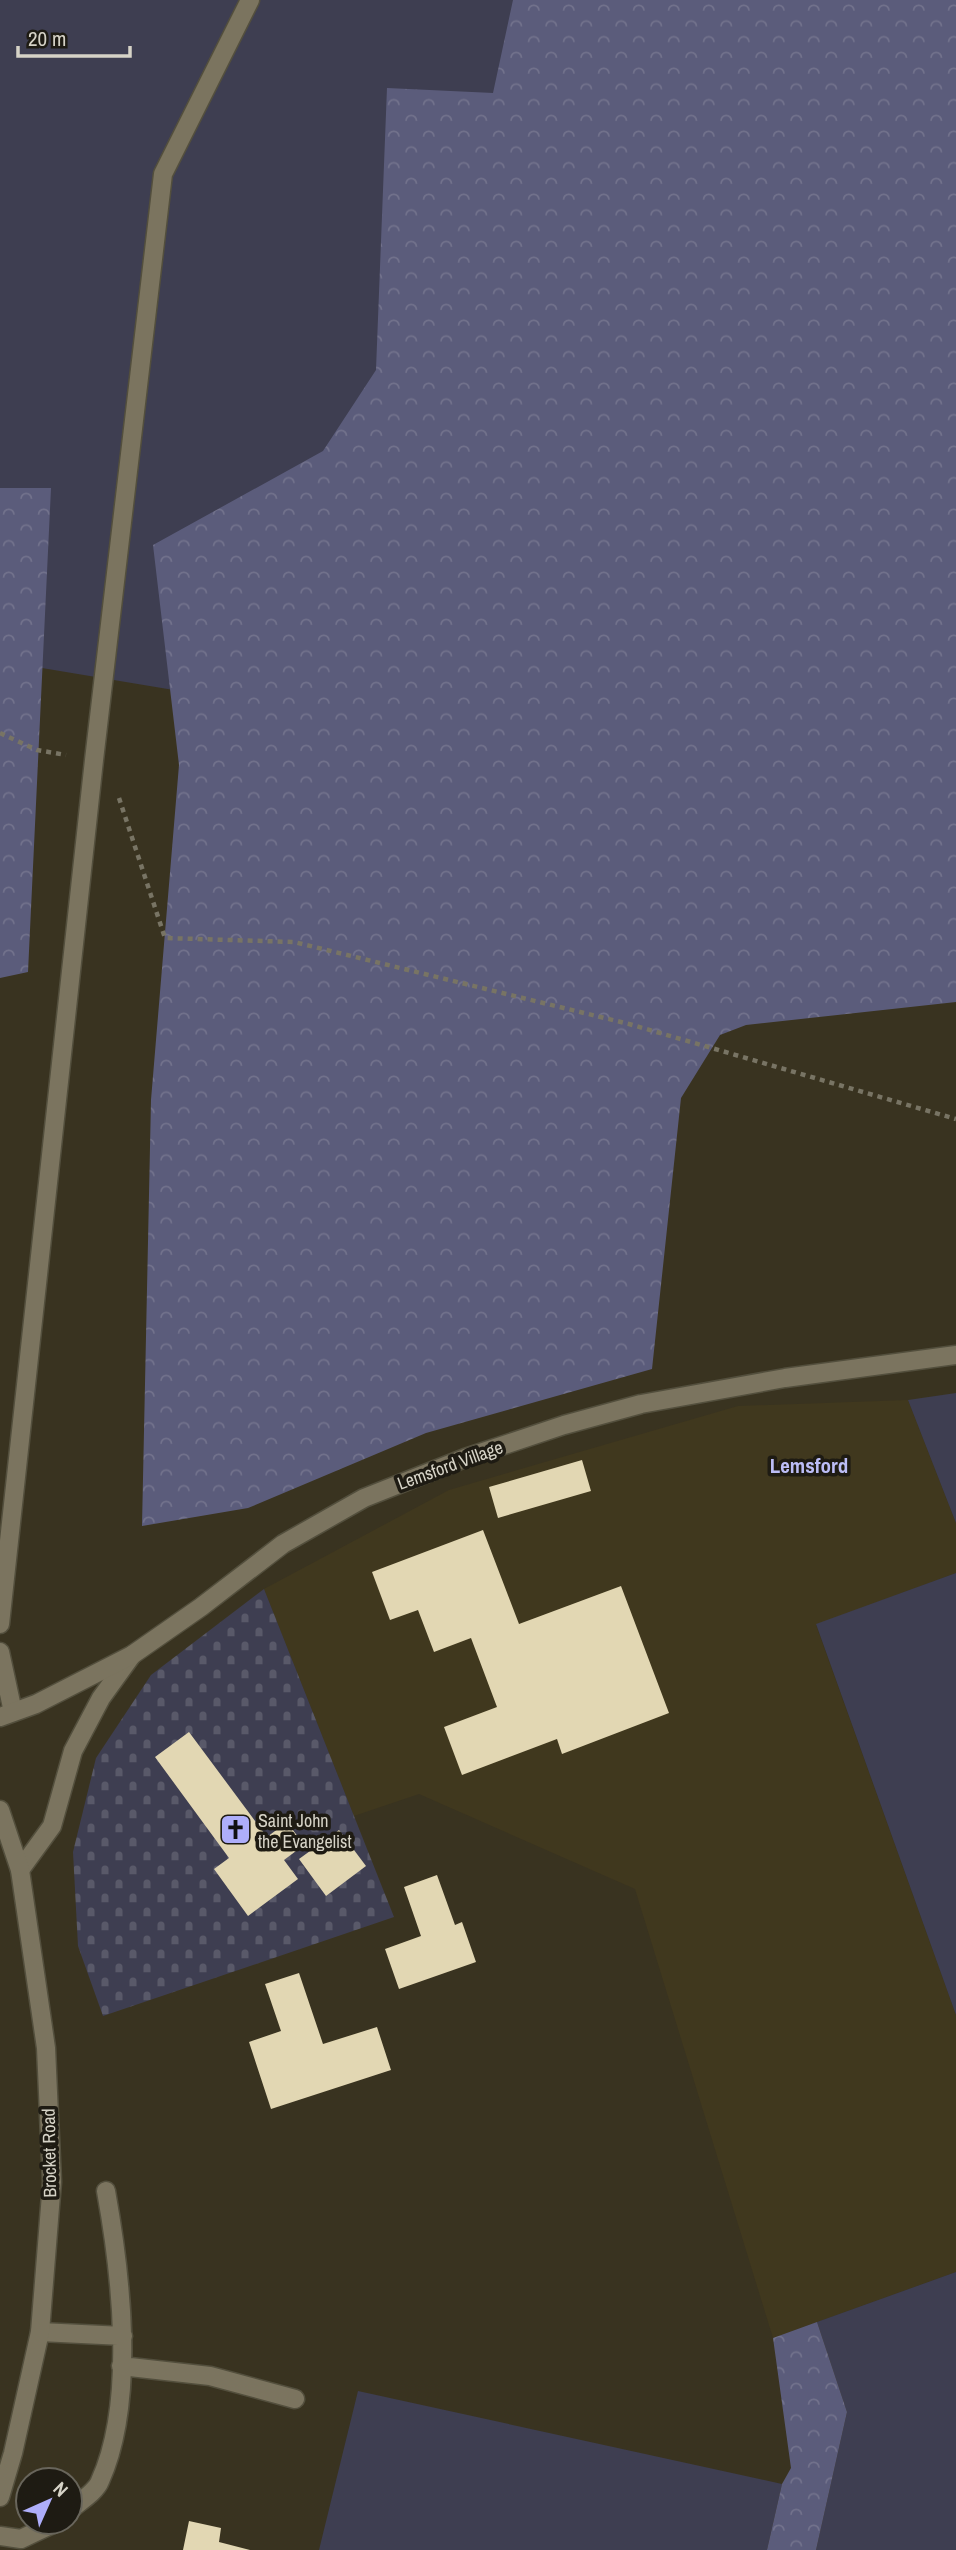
<svg xmlns="http://www.w3.org/2000/svg" width="956" height="2550" viewBox="0 0 956 2550" font-family="'Archivo Narrow',sans-serif">
  <style>
    .built { fill: #40381e }
    .green { fill: #3e3e51 }
    .forest { fill: url(#forest-crowns) }
    .cemetery { fill: url(#cemetery-stones) }
    .building { fill: #e2d7b3 }
    .lines { fill: none; stroke-linecap: round; stroke-linejoin: round }
    .service-casing { stroke: #534f3d; stroke-width: 21 }
    .tertiary-casing { stroke: #534f3d; stroke-width: 21 }
    .secondary-casing { stroke: #534f3d; stroke-width: 21 }
    .path { stroke: #787464; stroke-width: 4.5; stroke-dasharray: 5 5; stroke-linecap: butt }
    .service { stroke: #7b745f; stroke-width: 18 }
    .tertiary { stroke: #7b745f; stroke-width: 18 }
    .secondary { stroke: #7b745f; stroke-width: 18 }
    .labels { text-anchor: middle; dominant-baseline: central; stroke-width: 7; stroke-linejoin: round; paint-order: stroke }
    .street-label { font-size: 18px; fill: #d6d3c7; stroke: #1e1b13 }
    .poi-label { font-size: 18px; fill: #d6d3c7; stroke: #1e1b13; text-anchor: start }
    .quarter-label { font-size: 21px; font-weight: bold; fill: #bcbdf6; stroke: #1e1b13 }
  </style>
  <defs>
    <pattern id="forest-crowns" width="20" height="18" patternUnits="userSpaceOnUse" patternTransform="scale(1.75)"><rect width="20" height="18" fill="#5b5c7b"/><path d="M2 6a3 3 0 1 1 6 0M12 15a3 3 0 1 1 6 0" fill="none" stroke="#72728c"/></pattern>
    <pattern id="cemetery-stones" width="16" height="16" patternUnits="userSpaceOnUse" patternTransform="scale(1.75)"><rect width="16" height="16" fill="#3e3e51"/><path d="M2 7V4a2 2 0 0 1 4 0v3zM10 15v-3a2 2 0 0 1 4 0v3z" fill="#595969"/></pattern>
  </defs>
  <rect width="100%" height="100%" fill="#393320"/>
  <path class="built" d="M 908,1400 L 956,1523 L 956,1573 L 816,1625 L 956,2015 L 956,2272 L 773,2338 L 635,1889 L 419,1794 L 354,1816 L 264,1589 L 449,1490 L 738,1406 Z"/>
  <path class="green" d="M 0,0 L 956,0 L 956,821 L 0,661 Z
    M 956,1393 L 956,1523 L 908,1400 Z
    M 956,1573 L 956,2015 L 816,1624 Z
    M 956,2272 L 956,2550 L 816,2550 L 847,2412 L 817,2322 Z
    M 358,2391 L 782,2484 L 767,2550 L 319,2550 Z"/>
  <path class="forest" d="M 513,0 L 956,0 L 956,1002 L 746,1025 L 720,1035 L 681,1098 L 652,1369 L 426,1433 L 248,1508 L 142,1526 L 151,1100 L 179,765 L 153,545 L 323,451 L 376,370 L 387,88 L 493,93 Z
    M 0,488 L 51,488 L 28,972 L 0,978 Z
    M 817,2322 L 847,2412 L 816,2550 L 767,2550 L 782,2484 L 791,2468 L 773,2338 Z"/>
  <path class="cemetery" d="M 264,1589 L 394,1917 L 103,2016 L 78,1946 L 73,1852 L 96,1758 L 151,1675 Z"/>
  <path class="building" d="M 582,1460 L 591,1491 L 498,1518 L 489,1487 Z
    M 483,1530 L 519,1624 L 621,1586 L 669,1713 L 562,1754 L 557,1739 L 462,1775 L 444,1727 L 497,1707 L 471,1638 L 434,1652 L 418,1610 L 390,1620 L 372,1572 Z
    M 189,1732 L 267,1837 L 287,1822 L 304,1845 L 284,1860 L 298,1879 L 248,1916 L 214,1869 L 229,1858 L 155,1757 Z
    M 339,1830 L 366,1866 L 326,1896 L 299,1859 Z
    M 437,1875 L 455,1925 L 462,1922 L 476,1962 L 399,1989 L 385,1949 L 421,1936 L 404,1887 Z
    M 299,1973 L 323,2044 L 377,2027 L 391,2070 L 271,2109 L 249,2042 L 281,2031 L 265,1984 Z
    M 189,2521 L 221,2528 L 219,2542 L 250,2550 L 183,2550 Z"/>
  <g class="lines">
    <defs>
      <path id="service" d="M 0,1624 L 94,760 L 163,174 L 250,0
        M 0,1652 L 13,1712
        M 20,1870 L 52,1826 L 73,1751 L 101,1698 L 132,1655
        M 40,2332 L 123,2336
        M 121,2366 L 210,2376 L 295,2399
        M 70,2510 C 79,2502 96,2492 100,2481 C 136,2402 121,2274 106,2191
        M 0,2536 L 21,2539 L 57,2522"/>
      <path id="tertiary" d="M 0,1717 L 36,1704 L 132,1655 L 201,1607 L 283,1544 L 364,1498 L 465,1458 L 564,1425 L 641,1404 L 785,1378 L 956,1355"/>
      <path id="secondary" d="M 0,1810 L 20,1870 L 46,2048 L 52,2182 L 40,2332 L 13,2453 L 0,2497"/>
    </defs>
    <use href="#service" class="service-casing"/>
    <use href="#tertiary" class="tertiary-casing"/>
    <use href="#secondary" class="secondary-casing"/>
    <path class="path" d="M 0,733 L 37,750 L 66,755
      M 119,798 L 165,938 L 294,942 L 629,1024 L 956,1119"/>
    <use href="#service" class="service"/>
    <use href="#tertiary" class="tertiary"/>
    <use href="#secondary" class="secondary"/>
  </g>
  <defs>
    <symbol id="church-square" viewBox="-11 -11 22 22"><rect x="-9" y="-9" width="18" height="18" rx="4" fill="#aeaefa" stroke="#1e1b13"/><path d="M-1.2-6h2.4v3.5h3.3v2.4h-3.3V6h-2.4V-.1h-3.3v-2.4h3.3Z" fill="#111"/></symbol>
  </defs>
  <g fill-rule="evenodd">
    <use href="#church-square" x="218" y="1812" width="35" height="35"/>
  </g>
  <g class="labels">
    <g class="street-label">
      <text transform="translate(450 1465) rotate(-20)">Lemsford Village</text>
      <text transform="translate(49 2153) rotate(-91)">Brocket Road</text>
    </g>
    <g class="poi-label">
      <text x="258" y="1820">Saint John<tspan x="258" dy="21">the Evangelist</tspan></text>
    </g>
    <g class="quarter-label">
      <text x="809" y="1465">Lemsford</text>
    </g>
  </g>
  <g transform="translate(49 2501) rotate(45)"><circle r="33" fill="#1e1b13" stroke="#68655b" stroke-width="2"/>
  <path d="M0-5L12 26L0 18L-12 26Z" fill="#aeaefa"/>
  <text y="-10" font-size="19" font-weight="bold" text-anchor="middle" fill="#d6d3c7">N</text>
  </g>
  <path d="M18 46v10h112v-10" fill="none" stroke="#d6d3c7" stroke-width="3.5"/>
  <text x="28" y="46" font-size="21" fill="#d6d3c7" stroke="#1e1b13" stroke-width="5" paint-order="stroke">20 m</text>
</svg>
